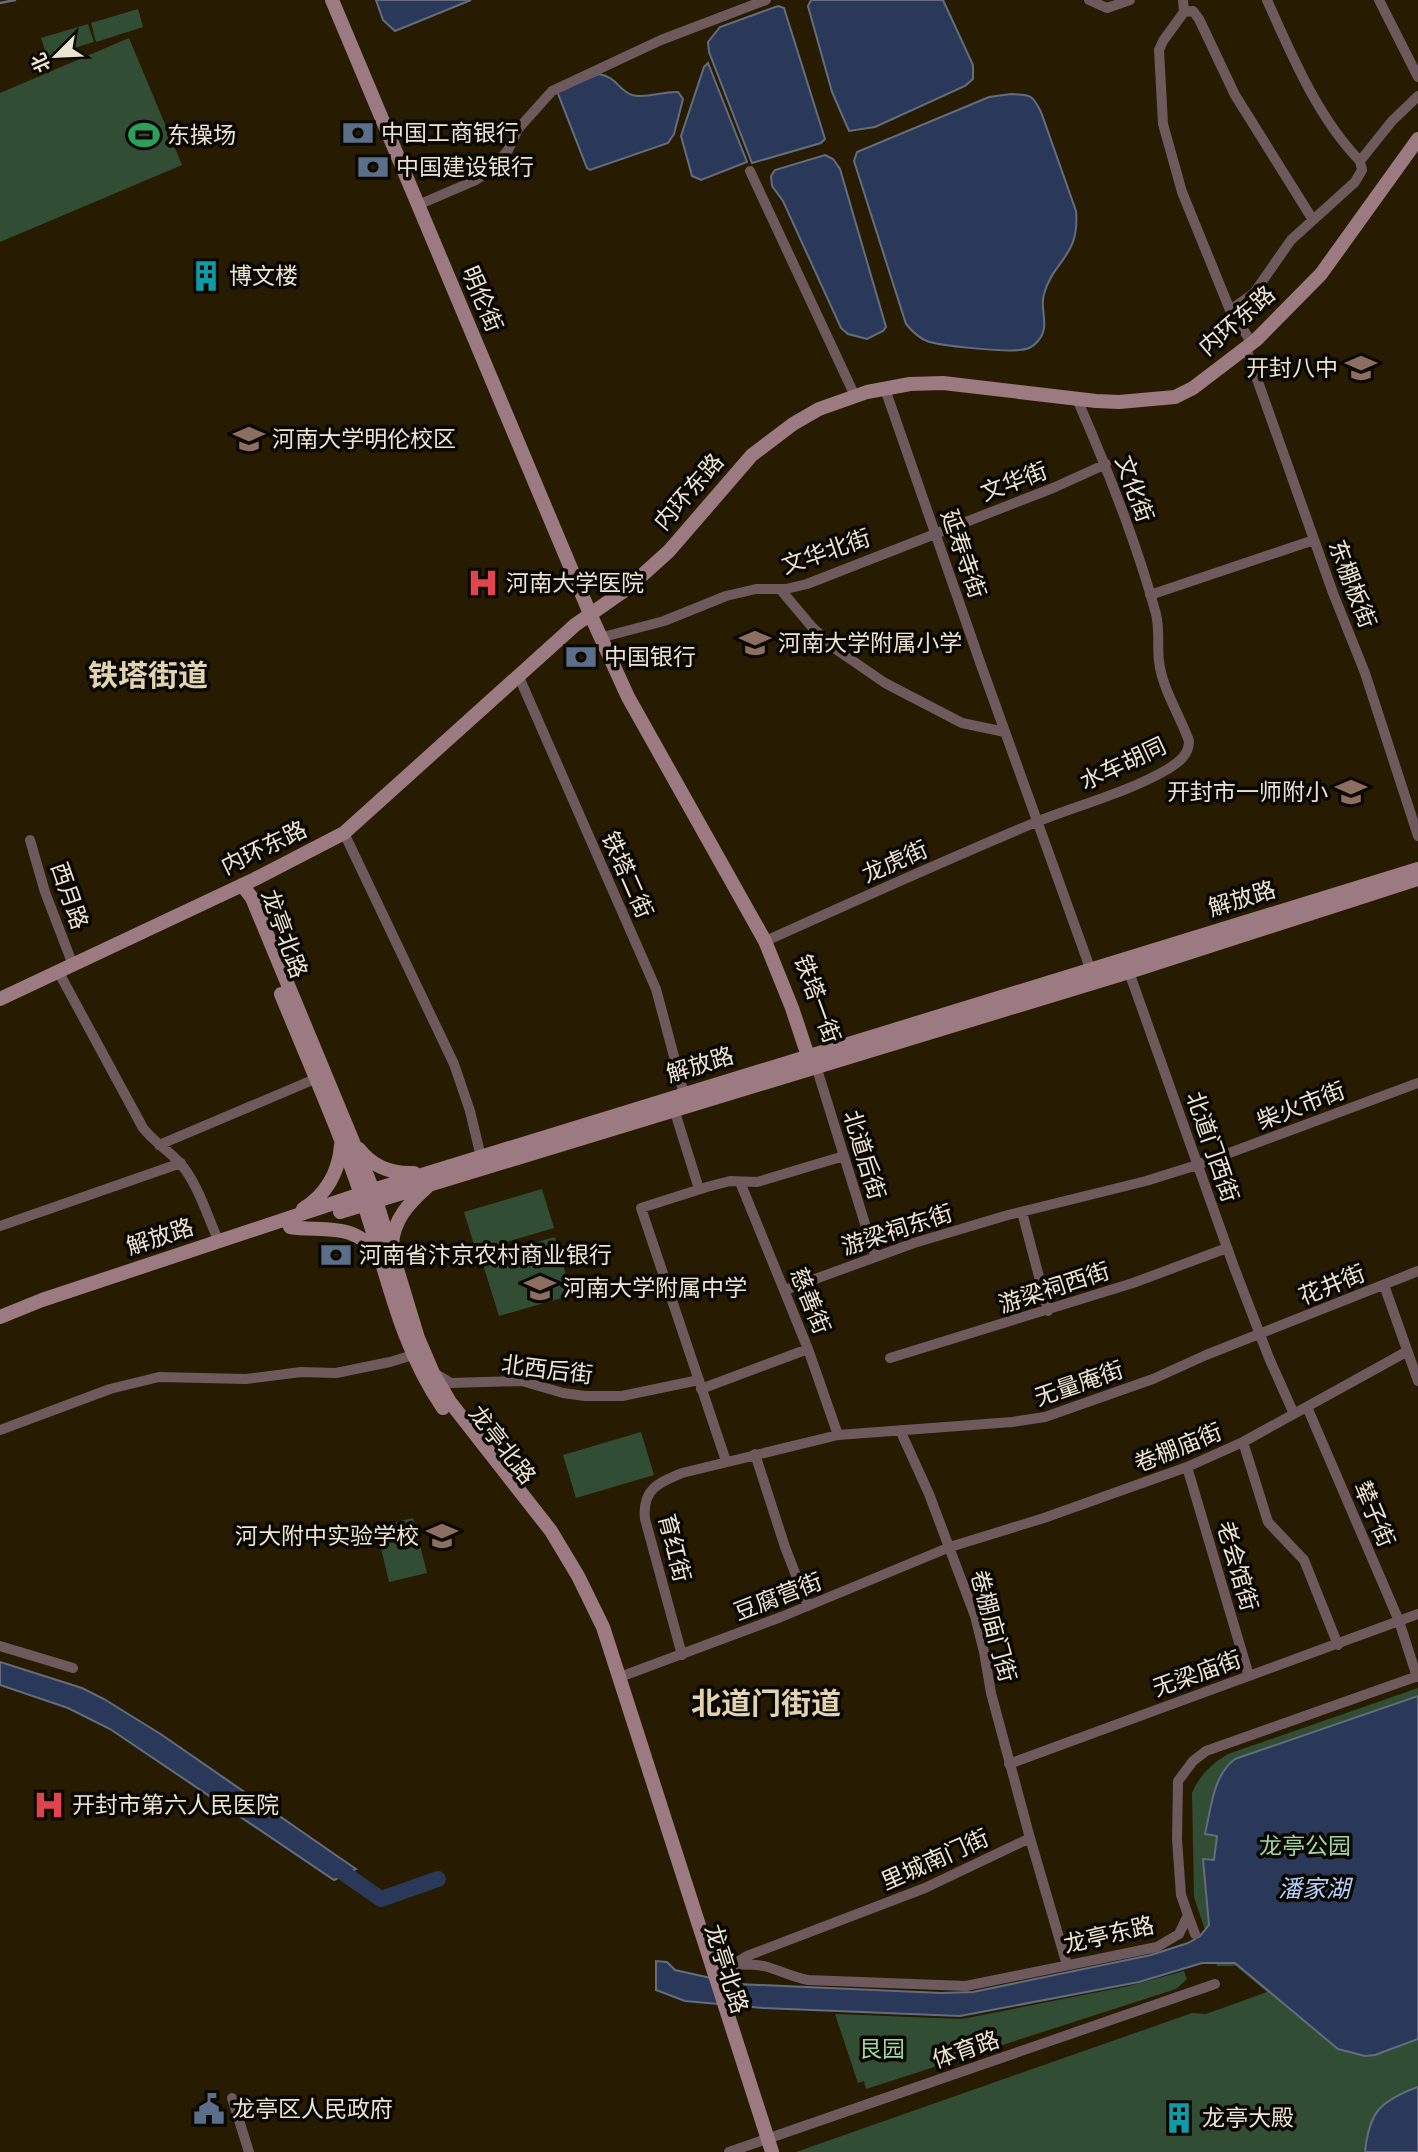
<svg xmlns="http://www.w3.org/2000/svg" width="1418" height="2152" viewBox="0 0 1418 2152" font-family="Roboto,'Noto Sans SC',sans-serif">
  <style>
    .green { fill: #314e34 }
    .water { fill: #2a3959; stroke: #646c7e; stroke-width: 2 }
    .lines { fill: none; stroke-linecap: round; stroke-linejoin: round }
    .stream { stroke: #646c7e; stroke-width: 2.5 }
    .river { stroke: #2a3959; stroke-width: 16 }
    .street { stroke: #6e595d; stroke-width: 10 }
    .secondary { stroke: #9b7b81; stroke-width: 14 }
    .labels { text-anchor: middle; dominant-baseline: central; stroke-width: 7; stroke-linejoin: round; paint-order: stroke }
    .poi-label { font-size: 23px; fill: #ebe4d4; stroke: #0b0701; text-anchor: start }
    .street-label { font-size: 23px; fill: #ebe4d4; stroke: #0b0701 }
    .park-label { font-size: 23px; fill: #9fd6a3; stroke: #0b0701 }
    .water-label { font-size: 24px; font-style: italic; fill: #b6cefe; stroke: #0b0701 }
    .district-label { font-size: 30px; font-weight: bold; fill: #e1d3b2; stroke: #0b0701 }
  </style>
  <rect width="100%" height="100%" fill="#271c01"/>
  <path class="green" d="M 138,9 L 143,27 L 96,42 L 91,23 Z
    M 88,24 L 94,42 L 47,56 L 41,38 Z
    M 129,38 L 182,165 L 0,242 L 0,93 Z
    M 542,1189 L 554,1228 L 476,1251 L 464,1212 Z
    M 555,1237 L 572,1295 L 499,1316 L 481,1258 Z
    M 641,1432 L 654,1475 L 576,1498 L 563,1455 Z
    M 413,1518 L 427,1573 L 389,1582 L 376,1527 Z
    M 1418,1688 L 1418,2152 L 796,2152 L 1192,2013 L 1206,2014 L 1267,1992 L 1236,1966 L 1217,1966 L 1194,1897 L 1192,1793 C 1200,1775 1211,1764 1228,1754 Z
    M 1184,1971 L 1187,1979 L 1176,1989 L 866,2089 L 864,2081 L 858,2083 L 835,2014 L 962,2019 L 1129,1986 Z"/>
  <path class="water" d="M 376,0 L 471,0 L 395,31 L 383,20 Z
    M 811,0 L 943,0 L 973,65 L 973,79 L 965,86 L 875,127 L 849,131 L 832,92 L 808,6 Z
    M 778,6 L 784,8 L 825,139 L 821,143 L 752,163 L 709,52 L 708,42 L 720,27 Z
    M 708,63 L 747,162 L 701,180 L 692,176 L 681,136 L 704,67 Z
    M 599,74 C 617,77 618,90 632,95 C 646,99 663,91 678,92 L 683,99 L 674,134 L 668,143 L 590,170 L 587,168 L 557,91 Z
    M 1011,94 C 1031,95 1032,94 1041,112 L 1076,211 C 1080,257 1054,259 1044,294 C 1039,310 1051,326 1038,341 C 1033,347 1026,350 1019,350 C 1005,352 939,346 927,341 C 919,338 911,330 906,324 L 854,161 L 857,152 L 989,97 Z
    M 825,155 L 833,159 L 840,169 L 886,327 L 883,331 L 867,339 L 848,334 L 841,328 L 783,201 L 772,186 L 771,176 L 775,170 Z
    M 0,1662 L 82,1688 L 104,1699 L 162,1735 L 356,1869 L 334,1880 L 110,1729 L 68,1708 L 0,1685 Z
    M 1418,1696 L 1418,2039 L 1375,2055 L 1365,2056 L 1338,2049 L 1235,1963 L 1202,1963 L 1139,1982 L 960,2016 L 763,2008 L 685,2001 L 656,1990 L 656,1961 L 667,1962 L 675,1970 L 738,1984 L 941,1993 L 973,1992 L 1151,1955 L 1188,1943 L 1200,1936 L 1209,1925 L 1203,1859 L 1214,1860 L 1217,1836 L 1205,1834 C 1211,1809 1213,1775 1235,1759 Z
    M 1418,2087 L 1418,2152 L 1365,2152 C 1369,2112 1380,2101 1418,2087 Z"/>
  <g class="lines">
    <path class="stream" d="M 0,3 L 15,0"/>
    <path class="river" d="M 329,1863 L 381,1899 L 438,1879"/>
    <path class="street" d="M 1089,0 L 1107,8 L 1130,0
      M 1183,0 L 1184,12 L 1163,41 L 1159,50 L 1163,124 L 1182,192 L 1230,310 L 1252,343
      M 1267,0 C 1291,54 1318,118 1360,161
      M 1379,0 L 1418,77
      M 1184,12 L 1193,11 L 1199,19 L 1235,95 L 1313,220
      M 750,171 L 855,396
      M 425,202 L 476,180 L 494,167 L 508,150 L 518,129 L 552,91 L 661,40 L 766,0
      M 1230,310 L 1254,293 L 1291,240 L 1355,182 L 1362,170 L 1360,161 L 1392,121 L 1418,96
      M 1246,348 L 1333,593 L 1365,673 L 1418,836
      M 885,389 L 981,665 L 1090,968
      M 780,589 L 812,627 L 837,650 L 885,683 L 962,723 L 1005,732
      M 1150,595 L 1314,540
      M 607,636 L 664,621 L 726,596 L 756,589 L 786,589 L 807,584 L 1053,488 L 1106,464
      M 519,677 L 656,989 L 684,1094
      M 344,833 L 454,1064 L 470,1111 L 481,1157
      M 30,840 L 45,892 L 73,965
      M 770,939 C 857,900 945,860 1034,823 C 1078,805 1127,793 1168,769 C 1179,762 1189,755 1189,741 C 1180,715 1162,689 1159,661 C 1157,645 1160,630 1156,614 C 1136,540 1107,468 1077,399
      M 58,971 L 143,1128 C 154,1142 168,1150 179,1162 C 197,1181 208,1218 219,1242
      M 1129,972 L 1234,1267 L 1269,1358 L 1294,1414
      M 816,1066 L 875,1256
      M 674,1109 L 699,1189
      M 159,1145 L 315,1079
      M 740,1182 L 808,1349 L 838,1435
      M 1022,1212 L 1048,1311
      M 0,1226 L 181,1163
      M 1384,1285 L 1418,1381
      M 785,1290 L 914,1243 L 1008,1215 L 1146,1181 L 1197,1165 L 1418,1083
      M 890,1358 L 1133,1283 L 1227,1248
      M 436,1374 L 451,1383 L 522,1381 L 563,1393 L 585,1396 L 622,1396 L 699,1380
      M 701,1389 L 808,1349
      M 1307,1407 L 1399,1621 L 1417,1677
      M 0,1430 L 110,1389 L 159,1377 L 246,1379 L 301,1372 L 336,1373 L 390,1362 L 413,1355
      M 900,1430 L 929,1494 L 975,1616 L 984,1652 L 991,1693 L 1030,1838
      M 1243,1442 L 1268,1522 L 1304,1560 L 1338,1645
      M 755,1454 L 785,1547 L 808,1606
      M 726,1461 L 641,1208 L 707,1187 L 730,1181 L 757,1182 L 844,1156
      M 1187,1467 L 1249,1676
      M 0,1646 L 73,1668
      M 682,1655 L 645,1519 C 642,1489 658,1483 682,1473 L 838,1435 L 1012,1422 L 1045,1417 L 1153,1379 L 1206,1355 L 1418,1271
      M 620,1677 L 781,1617 L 950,1547 L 1044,1518 L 1187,1467 L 1243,1442 L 1406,1352
      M 1009,1764 L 1418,1614
      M 1188,1915 L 1195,1934
      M 734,1964 L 747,1956 L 925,1888 L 1030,1838 L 1067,1965
      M 711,1965 C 728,1965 747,1963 764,1966 C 779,1970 792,1977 808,1980 L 966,1986 L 1157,1947 L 1179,1934 L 1188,1915 L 1181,1895 L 1177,1839 L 1178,1781 L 1193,1761 L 1206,1751 L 1418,1676
      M 232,2098 L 249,2152
      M 729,2152 L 1215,1984"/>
    <path class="secondary" d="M 332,0 L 591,616 L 628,697 L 765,941 L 792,1008 L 808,1056 L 813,1063
      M 242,885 L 252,898 L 373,1190 L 418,1338 L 433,1373 L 450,1402 L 551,1531 L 578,1576 L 603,1627 L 772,2152
      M 281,994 C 309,1063 341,1133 364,1204 C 387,1273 400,1346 443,1408
      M 0,999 L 255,879 L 344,833 L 575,625 L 628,588 L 669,551 L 752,455 L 793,424 L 819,409 L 867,392 L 910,384 L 943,383 L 1096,401 L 1119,402 L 1175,397 L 1193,388 L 1256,340 L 1321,274 L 1418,139
      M 359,1149 C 373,1167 391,1174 414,1173
      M 303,1209 C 326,1195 339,1172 341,1145
      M 340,1212 L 1129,972 L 1418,879
      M 290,1227 C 321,1232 358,1221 376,1256
      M 392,1245 C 393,1220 409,1203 427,1187
      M 0,1317 L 42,1300 L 373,1190 L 1418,869"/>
  </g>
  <defs>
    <symbol id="bank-bare" viewBox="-9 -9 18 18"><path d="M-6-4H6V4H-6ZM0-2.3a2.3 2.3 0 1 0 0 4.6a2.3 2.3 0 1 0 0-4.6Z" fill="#5c6f8a" stroke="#0b0701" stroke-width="2.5" paint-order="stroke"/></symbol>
    <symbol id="stadium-bare" viewBox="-9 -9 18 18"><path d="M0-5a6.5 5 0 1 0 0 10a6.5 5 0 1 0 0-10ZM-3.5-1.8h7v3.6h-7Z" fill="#2e9e5b" stroke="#0b0701" stroke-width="2.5" paint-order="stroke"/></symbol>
    <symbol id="building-bare" viewBox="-9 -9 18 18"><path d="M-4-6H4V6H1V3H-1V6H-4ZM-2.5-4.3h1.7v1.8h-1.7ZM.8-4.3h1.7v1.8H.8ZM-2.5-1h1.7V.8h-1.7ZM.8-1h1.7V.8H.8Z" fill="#0f9aa8" stroke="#0b0701" stroke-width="2.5" paint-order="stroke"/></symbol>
    <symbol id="school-bare" viewBox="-9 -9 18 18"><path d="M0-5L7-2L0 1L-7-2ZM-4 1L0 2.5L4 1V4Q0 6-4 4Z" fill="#8d6e63" stroke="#0b0701" stroke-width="2.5" paint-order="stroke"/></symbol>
    <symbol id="university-bare" viewBox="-9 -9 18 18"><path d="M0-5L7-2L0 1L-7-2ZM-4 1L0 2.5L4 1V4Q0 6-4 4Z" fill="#8d6e63" stroke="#0b0701" stroke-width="2.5" paint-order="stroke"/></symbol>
    <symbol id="hospital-bare" viewBox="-9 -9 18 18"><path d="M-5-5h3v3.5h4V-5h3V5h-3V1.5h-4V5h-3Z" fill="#e0444e" stroke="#0b0701" stroke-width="2.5" paint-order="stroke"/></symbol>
    <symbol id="civic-bare" viewBox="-9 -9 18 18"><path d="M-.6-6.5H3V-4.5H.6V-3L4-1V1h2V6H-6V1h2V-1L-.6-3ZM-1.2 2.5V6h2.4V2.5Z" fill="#5c6f8a" stroke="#0b0701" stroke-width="2.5" paint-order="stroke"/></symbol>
  </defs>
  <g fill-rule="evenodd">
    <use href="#bank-bare" x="336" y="111" width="44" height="44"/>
    <use href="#stadium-bare" x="122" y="113" width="44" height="44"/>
    <use href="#bank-bare" x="351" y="145" width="44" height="44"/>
    <use href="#building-bare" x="184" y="254" width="44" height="44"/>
    <use href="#school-bare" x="1339" y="346" width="44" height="44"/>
    <use href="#university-bare" x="227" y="417" width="44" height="44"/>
    <use href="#hospital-bare" x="461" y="561" width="44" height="44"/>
    <use href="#school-bare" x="733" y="621" width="44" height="44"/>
    <use href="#bank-bare" x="559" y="635" width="44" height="44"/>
    <use href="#school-bare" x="1329" y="770" width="44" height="44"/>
    <use href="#bank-bare" x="314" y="1233" width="44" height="44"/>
    <use href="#school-bare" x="518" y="1266" width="44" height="44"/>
    <use href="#school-bare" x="420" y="1514" width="44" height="44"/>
    <use href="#hospital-bare" x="27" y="1783" width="44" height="44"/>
    <use href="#civic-bare" x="187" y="2087" width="44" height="44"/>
    <use href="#building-bare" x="1157" y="2096" width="44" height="44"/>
  </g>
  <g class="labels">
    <g class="poi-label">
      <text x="381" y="133">中国工商银行</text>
      <text x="167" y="135">东操场</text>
      <text x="396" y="167">中国建设银行</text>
      <text x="229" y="276">博文楼</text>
      <text x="1338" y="368" text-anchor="end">开封八中</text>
      <text x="272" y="439">河南大学明伦校区</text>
      <text x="506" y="583">河南大学医院</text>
      <text x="778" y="643">河南大学附属小学</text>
      <text x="604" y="657">中国银行</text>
      <text x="1328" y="792" text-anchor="end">开封市一师附小</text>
      <text x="359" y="1255">河南省汴京农村商业银行</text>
      <text x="563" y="1288">河南大学附属中学</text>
      <text x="419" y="1536" text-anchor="end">河大附中实验学校</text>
      <text x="72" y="1805">开封市第六人民医院</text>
      <text x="232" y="2109">龙亭区人民政府</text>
      <text x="1202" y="2118">龙亭大殿</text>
    </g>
    <g class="street-label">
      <text transform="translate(482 299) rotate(67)">明伦街</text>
      <text transform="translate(1237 321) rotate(-41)">内环东路</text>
      <text transform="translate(1014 482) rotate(-21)">文华街</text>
      <text transform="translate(1134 489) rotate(70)">文化街</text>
      <text transform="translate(689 492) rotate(-49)">内环东路</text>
      <text transform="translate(826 552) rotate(-19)">文华北街</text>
      <text transform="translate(963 554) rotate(71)">延寿寺街</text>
      <text transform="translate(1352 584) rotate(69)">东棚板街</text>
      <text transform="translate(1123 764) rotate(-25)">水车胡同</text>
      <text transform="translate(264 848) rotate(-26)">内环东路</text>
      <text transform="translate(895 862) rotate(-24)">龙虎街</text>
      <text transform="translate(627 875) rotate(66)">铁塔二街</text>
      <text transform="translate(69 896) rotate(71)">西月路</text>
      <text transform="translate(1242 899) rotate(-17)">解放路</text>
      <text transform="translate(284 934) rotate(70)">龙亭北路</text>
      <text transform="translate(817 999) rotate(70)">铁塔一街</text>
      <text transform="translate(700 1065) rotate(-17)">解放路</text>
      <text transform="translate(1301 1106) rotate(-21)">柴火市街</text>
      <text transform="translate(1212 1147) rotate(71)">北道门西街</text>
      <text transform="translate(864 1155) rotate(73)">北道后街</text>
      <text transform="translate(897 1230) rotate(-18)">游梁祠东街</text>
      <text transform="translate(160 1237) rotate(-18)">解放路</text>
      <text transform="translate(1332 1285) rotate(-22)">花井街</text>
      <text transform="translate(1054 1288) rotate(-18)">游梁祠西街</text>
      <text transform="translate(810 1301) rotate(68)">慈善街</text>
      <text transform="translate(547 1370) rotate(7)">北西后街</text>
      <text transform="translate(1079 1384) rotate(-19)">无量庵街</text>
      <text transform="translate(502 1445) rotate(52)">龙亭北路</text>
      <text transform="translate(1178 1448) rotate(-22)">卷棚庙街</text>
      <text transform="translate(1374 1514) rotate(67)">辇子街</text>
      <text transform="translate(674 1548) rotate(76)">育红街</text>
      <text transform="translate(1237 1566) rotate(74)">老会馆街</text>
      <text transform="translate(778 1597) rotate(-21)">豆腐营街</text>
      <text transform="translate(993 1626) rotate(75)">卷棚庙门街</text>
      <text transform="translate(1197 1674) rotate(-20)">无梁庙街</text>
      <text transform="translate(935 1860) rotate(-24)">里城南门街</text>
      <text transform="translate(1109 1935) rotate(-13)">龙亭东路</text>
      <text transform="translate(726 1969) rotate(72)">龙亭北路</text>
      <text transform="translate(966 2050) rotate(-19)">体育路</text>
    </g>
    <g class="park-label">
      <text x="1305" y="1846">龙亭公园</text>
      <text x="882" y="2049">艮园</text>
    </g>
    <g class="water-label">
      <text x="1314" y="1889">潘家湖</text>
    </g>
    <g class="district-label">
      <text x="148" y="675">铁塔街道</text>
      <text x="766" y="1703">北道门街道</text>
    </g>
  </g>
  <g transform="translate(56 56) rotate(246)" stroke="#0b0701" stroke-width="5" paint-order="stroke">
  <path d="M0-5L12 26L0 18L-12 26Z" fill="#ebe4d4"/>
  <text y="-10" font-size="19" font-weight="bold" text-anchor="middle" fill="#ebe4d4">北</text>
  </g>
</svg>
